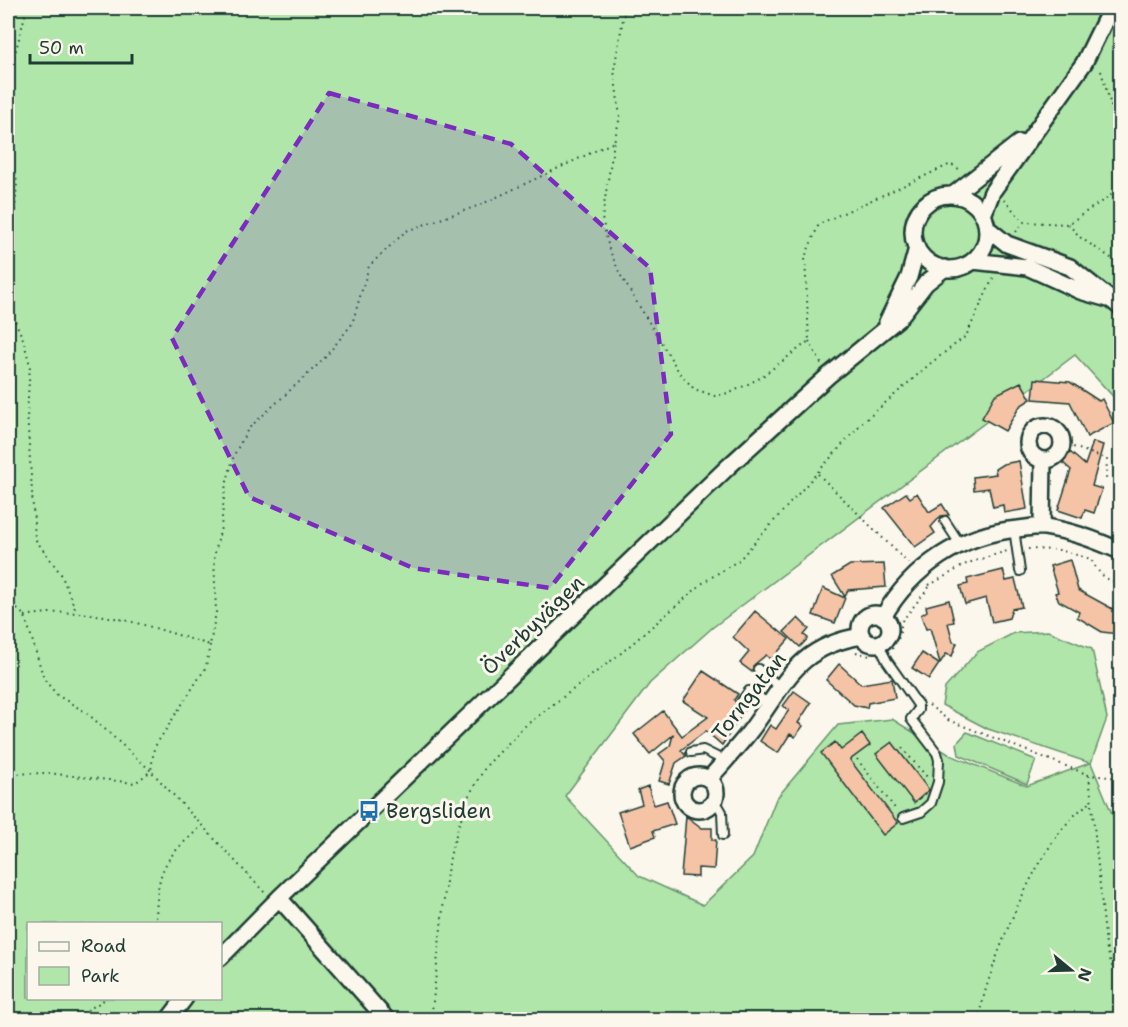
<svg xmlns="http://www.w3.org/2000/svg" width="1128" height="1027" viewBox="0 0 1128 1027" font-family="'Shantell Sans',sans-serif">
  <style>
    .green { fill: #b0e6a9; stroke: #68926e; stroke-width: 1.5; fill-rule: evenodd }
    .building { fill: #f5c3a6; stroke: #1f3d34; stroke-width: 1.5 }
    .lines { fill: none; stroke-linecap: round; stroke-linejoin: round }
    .lane-casing { stroke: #1f3d34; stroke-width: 12 }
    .street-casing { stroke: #1f3d34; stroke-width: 20 }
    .path { stroke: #1f3d34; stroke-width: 2; stroke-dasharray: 1.5 4.5; stroke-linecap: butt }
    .lane { stroke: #fbf7ec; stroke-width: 8 }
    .street { stroke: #fbf7ec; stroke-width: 15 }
    .marked { fill: #7b2cbf; fill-opacity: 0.2; stroke: #7b2cbf; stroke-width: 4.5; stroke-dasharray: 12 8; stroke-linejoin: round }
    .labels { text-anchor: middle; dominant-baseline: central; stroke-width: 6; stroke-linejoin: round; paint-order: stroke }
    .street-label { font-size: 21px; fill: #1f3d34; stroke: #fbf7ec }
    .poi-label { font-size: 21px; fill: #1f3d34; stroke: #fbf7ec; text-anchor: start }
  </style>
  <rect width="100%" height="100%" fill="#fbf7ec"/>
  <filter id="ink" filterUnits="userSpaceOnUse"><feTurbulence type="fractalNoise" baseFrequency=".0167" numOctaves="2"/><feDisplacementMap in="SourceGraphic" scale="12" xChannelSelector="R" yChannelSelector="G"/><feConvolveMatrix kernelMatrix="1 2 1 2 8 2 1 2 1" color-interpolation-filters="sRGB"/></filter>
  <g filter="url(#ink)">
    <path class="green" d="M 8,8 L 1120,8 L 1120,404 L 1075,355 L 712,628 L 650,683 L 565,796 L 639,876 L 703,905 L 753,857 L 776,799 L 838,725 L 892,719 L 950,755 L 1027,786 L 1090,763 L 988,729 L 942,705 L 945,688 L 977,652 L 1014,633 L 1048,631 L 1092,649 L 1107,718 L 1091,763 L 1120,833 L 1120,1019 L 8,1019 ZM 28,924 L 220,924 L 220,998 L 28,998 Z
      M 967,732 L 1036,760 L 1027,784 L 959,755 L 957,743 Z"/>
    <path class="building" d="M 1035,379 L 1070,382 L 1099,401 L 1102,399 L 1114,423 L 1087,437 L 1070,402 L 1033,399 Z
      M 1021,382 L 1031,399 L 1020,406 L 1005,431 L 982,418 L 995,395 Z
      M 1093,442 L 1103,445 L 1092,486 L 1102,489 L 1094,513 L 1085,510 L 1082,518 L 1058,510 L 1071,470 L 1062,462 L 1070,452 L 1085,465 Z
      M 1019,461 L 1027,509 L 1004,513 L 1003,505 L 993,507 L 989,488 L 974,490 L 973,477 L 996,474 L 995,469 L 1003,464 Z
      M 906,493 L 910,498 L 917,493 L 929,512 L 942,504 L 949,515 L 941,516 L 931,527 L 935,533 L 915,547 L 884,508 Z
      M 1070,560 L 1078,590 L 1120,613 L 1119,634 L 1102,632 L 1077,617 L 1079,612 L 1059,601 L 1055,593 L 1058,592 L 1050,566 Z
      M 884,564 L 886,587 L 848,590 L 845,597 L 832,576 L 850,565 Z
      M 1003,570 L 1006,581 L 1015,579 L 1022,607 L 1012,609 L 1009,618 L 992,622 L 986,598 L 965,604 L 960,586 L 968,584 L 967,579 Z
      M 823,588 L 845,598 L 835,623 L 813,615 Z
      M 949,600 L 954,622 L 948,623 L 953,642 L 957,643 L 952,656 L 946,654 L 940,663 L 930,628 L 926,629 L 921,615 L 927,611 L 926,606 Z
      M 755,611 L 789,639 L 771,660 L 766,655 L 754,665 L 752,672 L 740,663 L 749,652 L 733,637 Z
      M 798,618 L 809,629 L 804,635 L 808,638 L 800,647 L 784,632 Z
      M 922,653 L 939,664 L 929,679 L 912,668 Z
      M 839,664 L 861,684 L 892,679 L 895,698 L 868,703 L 867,708 L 854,705 L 826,680 Z
      M 703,671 L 738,694 L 734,700 L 739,706 L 746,708 L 722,745 L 706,731 L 681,750 L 686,756 L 676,763 L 669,784 L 659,781 L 665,761 L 659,754 L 670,746 L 673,735 L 650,754 L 634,734 L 663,711 L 682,736 L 708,717 L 683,701 Z
      M 794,691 L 811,703 L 798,723 L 803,726 L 795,737 L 790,734 L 778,753 L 760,741 L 770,725 L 776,729 L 789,710 L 783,706 Z
      M 862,734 L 870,745 L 850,760 L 898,823 L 883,835 L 821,753 L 835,742 L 841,750 Z
      M 892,742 L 929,790 L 914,803 L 876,754 Z
      M 648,786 L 654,805 L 667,801 L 675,824 L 653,831 L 655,837 L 630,846 L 618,812 L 642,804 L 638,790 Z
      M 686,816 L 702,828 L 712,828 L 712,840 L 716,840 L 714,869 L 698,868 L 698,877 L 681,876 Z"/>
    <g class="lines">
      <defs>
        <path id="lane" d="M 945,521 L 960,544
          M 1014,529 L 1020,571
          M 878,643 L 887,661 L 918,705 L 918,710 L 911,719 L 937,753 L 939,760 L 938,782 L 931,803 L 921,812 L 903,818
          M 758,669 L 779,686
          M 742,701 L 749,691 L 768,703
          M 691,752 L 703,750 L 725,761
          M 715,800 L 722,812 L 723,835"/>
        <path id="street" d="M 953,195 L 1019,143
          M913 232a37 37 0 1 1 74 0a37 37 0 1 1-74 0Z
          M 983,215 L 992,192 L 1084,63 L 1111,8
          M 987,228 L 1007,244 L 1070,267 L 1120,307
          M 973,261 L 1027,267 L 1080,291 L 1108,299
          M 887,322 L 909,277 L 917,248
          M1028 443a17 17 0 1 1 34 0a17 17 0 1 1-34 0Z
          M 1042,527 L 1043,460
          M860 629a15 15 0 1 1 30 0a15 15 0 1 1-30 0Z
          M 883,617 C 912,567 961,534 1018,529 C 1027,528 1037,526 1045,527 C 1072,531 1096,540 1120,551
          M682 793a17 17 0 1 1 34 0a17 17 0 1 1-34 0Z
          M 709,779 C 723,763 738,747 751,730 C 786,683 797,646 862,636
          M 279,898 L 387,1020
          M 220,958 L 279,898 L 729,466 L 828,376 L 899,318 L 926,283 L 945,268
          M 168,1020 L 185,998"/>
      </defs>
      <use href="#lane" class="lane-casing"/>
      <use href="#street" class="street-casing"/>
      <path class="path" d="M 1101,71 L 1120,137
        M 8,80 L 27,8
        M 614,142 L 602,218 L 609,249 L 621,276 L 679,372 L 694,389 L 715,396 L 732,392 L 760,378 L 809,341 L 805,257 L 819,224 L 951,164 L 962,171
        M 8,144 L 17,182 L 8,305 L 23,339 L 30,365 L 27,413 L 35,539 L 61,574 L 76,611
        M 1004,200 L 1024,222
        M 1068,224 L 1081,238 L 1120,264
        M 1016,232 L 1024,222 L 1068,224 L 1120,189
        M 809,341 L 822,365
        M 1062,443 L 1107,459 L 1106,480
        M 818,474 L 908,563
        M 1028,549 L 1059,550 L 1091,559 C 1098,573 1105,580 1120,584
        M 929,584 L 930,585 L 968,563 L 1007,551
        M 8,601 L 25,616 L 44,679 L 57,695 L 87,713 L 151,771 L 135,783 L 47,773 L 8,774
        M 25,616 C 92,604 147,626 210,645 L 216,612 L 214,557 L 221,527 L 225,489 L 234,455 L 248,429 L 323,360 L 352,324 L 369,266 L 406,231 L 480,205 L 614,142 L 620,117 L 614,70 L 625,8
        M 210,645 L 206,667 L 154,748 L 151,771 L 265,893
        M 892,649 L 899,637 L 902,621 L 930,586
        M 856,652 L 873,657
        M 929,705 L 948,720 L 1089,775 L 1120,778
        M 902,748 L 927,777
        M 857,759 L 897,811
        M 1089,775 L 1106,946 L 1112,966 L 1120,980
        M 156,924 C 157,868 162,861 203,825
        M 72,1020 L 107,998
        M 431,1020 L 447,872 L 452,848 L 467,799 L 486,766 L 526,725 L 620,654 L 704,582 L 739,560 L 860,425 L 931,363 L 966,336 L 994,276
        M 978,1020 C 989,964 1041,832 1090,803"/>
      <use href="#lane" class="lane"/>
      <use href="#street" class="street"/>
    </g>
  </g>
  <path class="marked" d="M 329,93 L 511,144 L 650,268 L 671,434 L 550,588 L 413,568 L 249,497 L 172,338 Z"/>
  <defs>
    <symbol id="bus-bare" viewBox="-9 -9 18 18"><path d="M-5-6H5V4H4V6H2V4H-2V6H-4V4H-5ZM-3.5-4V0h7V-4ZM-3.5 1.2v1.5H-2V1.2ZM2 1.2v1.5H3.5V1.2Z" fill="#1f6fb2" stroke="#fbf7ec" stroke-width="2.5" paint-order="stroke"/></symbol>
  </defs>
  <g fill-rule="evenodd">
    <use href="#bus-bare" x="354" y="796" width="30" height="30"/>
  </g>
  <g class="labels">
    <g class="street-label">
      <text transform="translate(533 625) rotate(-44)">Överbyvägen</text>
      <text transform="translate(749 696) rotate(-52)">Torngatan</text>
    </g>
    <g class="poi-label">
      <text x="386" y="811">Bergsliden</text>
    </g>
  </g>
  <rect width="1128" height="1027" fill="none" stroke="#fbf7ec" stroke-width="30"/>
  <rect x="15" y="15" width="1098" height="997" fill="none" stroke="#1f3d34" stroke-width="2" filter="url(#ink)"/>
  <rect x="27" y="922" width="195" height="78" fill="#fbf7ec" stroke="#a3ada2" stroke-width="1.5"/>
  <rect x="39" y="942" width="30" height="9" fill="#fbf7ec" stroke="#a3ada2" stroke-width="1.5"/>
  <text x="81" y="952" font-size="18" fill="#1f3d34">Road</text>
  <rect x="39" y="967" width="30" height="18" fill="#b0e6a9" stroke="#a3ada2" stroke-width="1.5"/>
  <text x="81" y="982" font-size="18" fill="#1f3d34">Park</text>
  <g transform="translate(1071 970) rotate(109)" stroke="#fbf7ec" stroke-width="4.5" paint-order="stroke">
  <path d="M0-4.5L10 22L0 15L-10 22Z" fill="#1f3d34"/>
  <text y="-9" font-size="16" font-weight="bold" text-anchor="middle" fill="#1f3d34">N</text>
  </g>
  <path d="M30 54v9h102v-9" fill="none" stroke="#1f3d34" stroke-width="3"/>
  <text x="39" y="54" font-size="18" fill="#1f3d34" stroke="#fbf7ec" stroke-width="4.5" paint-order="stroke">50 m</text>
</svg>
